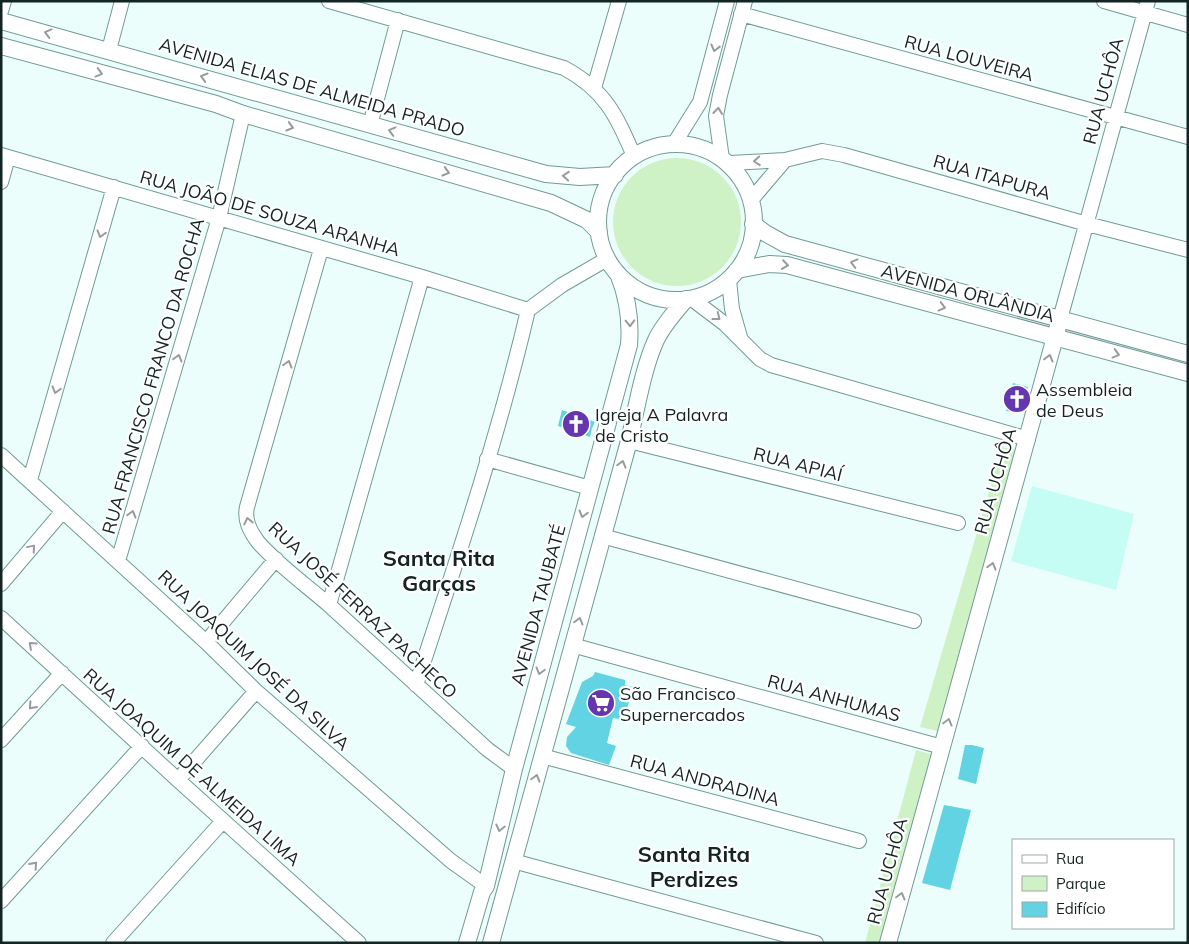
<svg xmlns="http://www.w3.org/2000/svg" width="1189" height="944" viewBox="0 0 1189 944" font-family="Mulish,sans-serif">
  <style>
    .built { fill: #c5fcf3 }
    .green { fill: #cef2c6 }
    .building { fill: #62d3e2 }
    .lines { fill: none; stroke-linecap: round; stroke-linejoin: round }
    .minor-casing { stroke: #709b94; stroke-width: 16 }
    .tertiary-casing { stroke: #709b94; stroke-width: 18 }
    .minor { stroke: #fff; stroke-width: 14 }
    .tertiary { stroke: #fff; stroke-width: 16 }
    .oneway { stroke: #959d9c }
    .labels { text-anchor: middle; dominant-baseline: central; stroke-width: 4.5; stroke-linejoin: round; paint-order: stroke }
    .street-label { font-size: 18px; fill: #132522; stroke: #fff }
    .poi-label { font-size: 18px; fill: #132522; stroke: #fff; text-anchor: start }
    .district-label { font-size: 22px; font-weight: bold; fill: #132522; stroke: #fff }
  </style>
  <rect width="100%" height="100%" fill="#ecfefb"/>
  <path class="built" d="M 1032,486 L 1134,514 L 1116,590 L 1011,561 Z"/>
  <path class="green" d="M613 222a64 64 0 1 1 128 0a64 64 0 1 1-128 0Z
    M 1002,447 L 1021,451 L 942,732 L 920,727 Z
    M 916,750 L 934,755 L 882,943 L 865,943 Z"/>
  <path class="building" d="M 1013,383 L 1028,387 L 1020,413 L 1006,411 Z
    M 562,410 L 595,422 L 592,428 L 590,437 L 558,426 Z
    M 595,672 L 625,680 L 625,685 L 633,687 L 624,720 L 613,718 L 607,743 L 616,746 L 609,765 L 571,753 L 566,746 L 567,737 L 576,727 L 566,724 L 582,682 L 593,676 Z
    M 965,745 L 972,745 L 984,748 L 976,784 L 958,779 Z
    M 944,805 L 971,810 L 950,890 L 922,883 Z"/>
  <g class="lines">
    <defs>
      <path id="minor" d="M 329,1 L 564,68 C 605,90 616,115 634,156
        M 1104,1 L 1188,25
        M 1,11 L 4,1
        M 741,14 L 1188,137
        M 109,50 L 122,1
        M 594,88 L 619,1
        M 370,125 L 398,20
        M 674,144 L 700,102 L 727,1
        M 1,155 L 422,277 L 528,310
        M 722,159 L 716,116 L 720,95 L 745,1
        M 730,163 L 785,160 L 822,151 L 844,155 L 1087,224 L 1188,250
        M 1,182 L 8,157
        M 751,200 L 785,160
        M 321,249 L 247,507 C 244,520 250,531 258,542 C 278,565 306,585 329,605 C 382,653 434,701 487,749 L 514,769
        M 729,280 L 732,309 L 740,337
        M 692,299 L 725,324 L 760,359 L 771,365 L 1028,439
        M 1060,319 L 1148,1
        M 629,441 L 958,523
        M 1,455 L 206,642 L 256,691 L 451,861 L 486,886
        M 487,459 L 590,488
        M 30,480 L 114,187
        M 602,536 L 914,621
        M 118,561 L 219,218 L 243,114
        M 1,584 L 63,511
        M 329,605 L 422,277
        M 1,618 L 178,780 L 359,943
        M 206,642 L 276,559
        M 572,645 L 942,747
        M 416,685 C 456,563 499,435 528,310 L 562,285 L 607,259
        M 1,740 L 62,673
        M 542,756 L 859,841
        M 178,780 L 256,691
        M 513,861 L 816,943
        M 1,901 L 142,746
        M 113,943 L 223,821"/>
      <path id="tertiary" d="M 1,21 L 546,174 L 580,177 L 615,175
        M 1,46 L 216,104 L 243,114 L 551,203 L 587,220 L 599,232
        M598 222a78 78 0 1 1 156 0a78 78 0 1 1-156 0Z
        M 753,224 L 765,233 L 785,244 L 1188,354
        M 737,270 L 769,264 L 787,265 L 1188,373
        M 467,943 L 482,892 L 486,886 L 514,769 L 629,345 C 631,320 628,299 619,276
        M 491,943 L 629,441 C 636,411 643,368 656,340 C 663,325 675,312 686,299
        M 888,943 L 1060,319"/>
    </defs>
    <use href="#minor" class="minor-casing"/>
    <use href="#tertiary" class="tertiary-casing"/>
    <use href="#minor" class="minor"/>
    <use href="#tertiary" class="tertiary"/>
  </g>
  <defs><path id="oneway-chevron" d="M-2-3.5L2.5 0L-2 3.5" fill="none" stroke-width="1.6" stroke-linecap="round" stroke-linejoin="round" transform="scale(1.25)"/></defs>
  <g class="oneway">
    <use href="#oneway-chevron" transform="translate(48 33) rotate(-165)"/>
    <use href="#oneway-chevron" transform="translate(715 48) rotate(104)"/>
    <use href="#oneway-chevron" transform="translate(99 73) rotate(15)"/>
    <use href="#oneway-chevron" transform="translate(204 77) rotate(-164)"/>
    <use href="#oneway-chevron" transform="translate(718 111) rotate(-84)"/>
    <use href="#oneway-chevron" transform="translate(290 127) rotate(16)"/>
    <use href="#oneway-chevron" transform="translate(392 131) rotate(-165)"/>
    <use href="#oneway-chevron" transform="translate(757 161) rotate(176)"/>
    <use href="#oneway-chevron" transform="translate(446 172) rotate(16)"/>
    <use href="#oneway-chevron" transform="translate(566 176) rotate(-176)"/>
    <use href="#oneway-chevron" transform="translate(101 234) rotate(106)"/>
    <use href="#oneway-chevron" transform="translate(854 263) rotate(-165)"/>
    <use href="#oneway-chevron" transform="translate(785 265) rotate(8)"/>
    <use href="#oneway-chevron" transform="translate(942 307) rotate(15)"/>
    <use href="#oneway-chevron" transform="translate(717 317) rotate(38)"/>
    <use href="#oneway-chevron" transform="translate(630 323) rotate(88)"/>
    <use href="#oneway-chevron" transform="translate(1116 354) rotate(15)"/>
    <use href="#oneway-chevron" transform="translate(178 358) rotate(-74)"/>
    <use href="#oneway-chevron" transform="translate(1049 358) rotate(-75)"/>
    <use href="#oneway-chevron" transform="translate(288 364) rotate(-74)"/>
    <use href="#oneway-chevron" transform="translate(56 390) rotate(106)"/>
    <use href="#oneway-chevron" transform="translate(622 464) rotate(-74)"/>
    <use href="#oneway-chevron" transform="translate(132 514) rotate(-74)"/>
    <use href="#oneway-chevron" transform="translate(583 514) rotate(105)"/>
    <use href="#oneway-chevron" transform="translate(248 521) rotate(-102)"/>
    <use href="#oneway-chevron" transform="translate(32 548) rotate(-50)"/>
    <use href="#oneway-chevron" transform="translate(992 566) rotate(-74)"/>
    <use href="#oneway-chevron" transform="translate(579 621) rotate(-75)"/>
    <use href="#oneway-chevron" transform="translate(32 645) rotate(-138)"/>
    <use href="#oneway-chevron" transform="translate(540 671) rotate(105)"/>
    <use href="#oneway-chevron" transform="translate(32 706) rotate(132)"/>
    <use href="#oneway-chevron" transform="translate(948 722) rotate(-75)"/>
    <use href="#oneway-chevron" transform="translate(536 778) rotate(-74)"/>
    <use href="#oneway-chevron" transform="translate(500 828) rotate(103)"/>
    <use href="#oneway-chevron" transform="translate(34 865) rotate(-48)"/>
    <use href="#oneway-chevron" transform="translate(901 896) rotate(-75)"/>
  </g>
  <defs>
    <symbol id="church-disc" viewBox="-11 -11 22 22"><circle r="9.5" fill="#6537ae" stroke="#fff"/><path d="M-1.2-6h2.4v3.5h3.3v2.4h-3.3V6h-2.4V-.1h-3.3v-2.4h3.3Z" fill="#fff"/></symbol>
    <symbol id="supermarket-disc" viewBox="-11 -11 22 22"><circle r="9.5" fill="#6537ae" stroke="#fff"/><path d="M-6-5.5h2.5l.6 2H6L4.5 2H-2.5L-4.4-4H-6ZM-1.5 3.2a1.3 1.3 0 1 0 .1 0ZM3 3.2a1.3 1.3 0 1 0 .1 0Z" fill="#fff"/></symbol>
  </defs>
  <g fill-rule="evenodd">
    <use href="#church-disc" x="1001" y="383" width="32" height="32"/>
    <use href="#church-disc" x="560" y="408" width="32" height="32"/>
    <use href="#supermarket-disc" x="585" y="687" width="32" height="32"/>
  </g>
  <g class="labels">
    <g class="street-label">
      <text transform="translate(969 58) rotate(15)">RUA LOUVEIRA</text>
      <text transform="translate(312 87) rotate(16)">AVENIDA ELIAS DE ALMEIDA PRADO</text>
      <text transform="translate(1103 91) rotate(-75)">RUA UCHÔA</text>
      <text transform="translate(992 177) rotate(16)">RUA ITAPURA</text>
      <text transform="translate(270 213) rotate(16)">RUA JOÃO DE SOUZA ARANHA</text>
      <text transform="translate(968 293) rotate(15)">AVENIDA ORLÂNDIA</text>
      <text transform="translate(153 376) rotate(-74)">RUA FRANCISCO FRANCO DA ROCHA</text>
      <text transform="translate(798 464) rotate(14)">RUA APIAÍ</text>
      <text transform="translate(995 481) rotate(-74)">RUA UCHÔA</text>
      <text transform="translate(538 605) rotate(-75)">AVENIDA TAUBATÉ</text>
      <text transform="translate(363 610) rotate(43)">RUA JOSÉ FERRAZ PACHECO</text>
      <text transform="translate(254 660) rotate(43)">RUA JOAQUIM JOSÉ DA SILVA</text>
      <text transform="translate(834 698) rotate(15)">RUA ANHUMAS</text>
      <text transform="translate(192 767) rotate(42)">RUA JOAQUIM DE ALMEIDA LIMA</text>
      <text transform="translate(705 780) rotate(15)">RUA ANDRADINA</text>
      <text transform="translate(887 871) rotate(-75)">RUA UCHÔA</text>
    </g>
    <g class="poi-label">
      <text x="1036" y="389">Assembleia<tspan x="1036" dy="21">de Deus</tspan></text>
      <text x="595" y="414">Igreja A Palavra<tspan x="595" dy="21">de Cristo</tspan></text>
      <text x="620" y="693">São Francisco<tspan x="620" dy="21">Supernercados</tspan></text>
    </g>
    <g class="district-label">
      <text x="439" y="558">Santa Rita<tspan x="439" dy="25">Garças</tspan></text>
      <text x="694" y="854">Santa Rita<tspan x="694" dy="25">Perdizes</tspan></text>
    </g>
  </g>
  <rect width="1189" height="944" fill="none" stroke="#132522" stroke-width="5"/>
  <rect x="1012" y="839" width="162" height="90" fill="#ffffff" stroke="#a1a8a7"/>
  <rect x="1022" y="855" width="25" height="8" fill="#ffffff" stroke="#a1a8a7"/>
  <text x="1056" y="864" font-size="15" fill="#132522">Rua</text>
  <rect x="1022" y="876" width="25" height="15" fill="#cef2c6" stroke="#a1a8a7"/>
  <text x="1056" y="889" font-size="15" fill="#132522">Parque</text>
  <rect x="1022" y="902" width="25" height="15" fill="#62d3e2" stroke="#a1a8a7"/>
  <text x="1056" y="914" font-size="15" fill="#132522">Edifício</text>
</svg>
